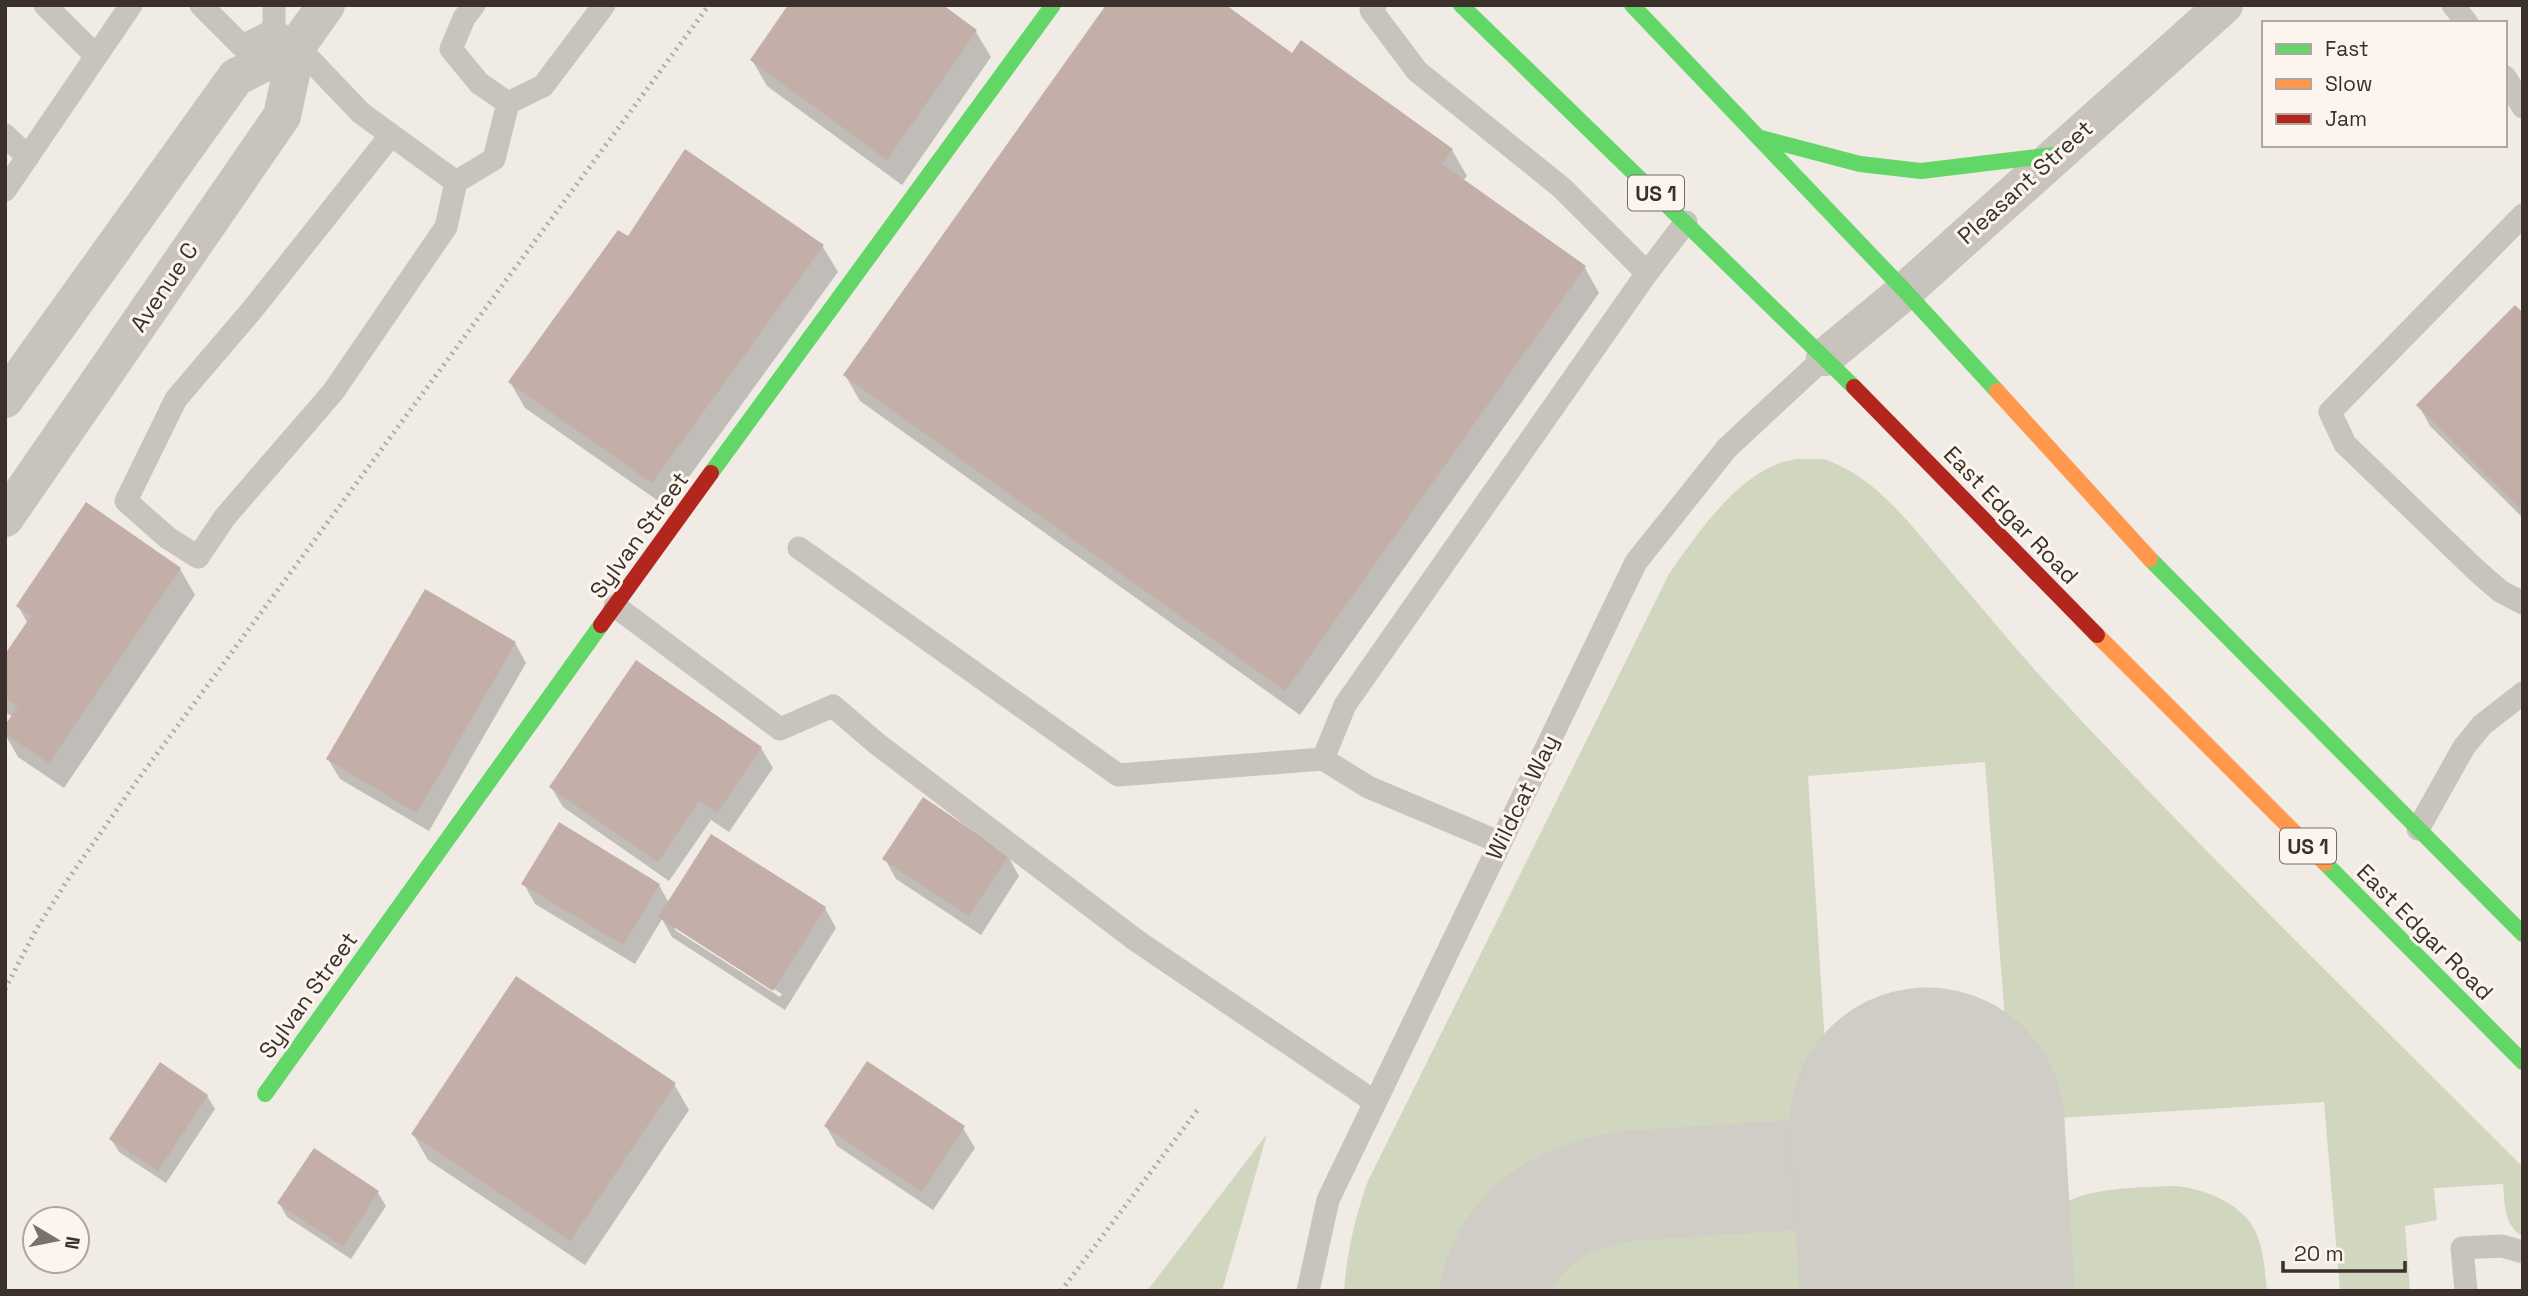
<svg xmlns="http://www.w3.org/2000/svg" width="2528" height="1296" viewBox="0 0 2528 1296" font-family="'Space Grotesk',sans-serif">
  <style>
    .green { fill: #d1d6bf }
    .shadow { fill: #0003; fill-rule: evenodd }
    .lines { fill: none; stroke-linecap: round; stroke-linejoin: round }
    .taxiway { stroke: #d0ccc6; stroke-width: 110 }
    .runway { stroke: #d0ccc6; stroke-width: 275 }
    .building { fill: #c3afa7 }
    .lane { stroke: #c9c3be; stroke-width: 23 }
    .street { stroke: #c9c3be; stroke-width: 38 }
    .fast { stroke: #63d668; stroke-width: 16 }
    .slow { stroke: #ff974d; stroke-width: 16 }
    .jam { stroke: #b3261e; stroke-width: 16 }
    .rail { stroke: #b1aca8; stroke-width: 5; stroke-dasharray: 2 5; stroke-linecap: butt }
    .labels { text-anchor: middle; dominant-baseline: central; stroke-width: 6; stroke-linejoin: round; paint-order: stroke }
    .shield { fill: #fbf5ee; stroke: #756b66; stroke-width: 2 }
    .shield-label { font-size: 21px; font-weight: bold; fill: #3b302b }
    .street-label { font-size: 23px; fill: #3b302b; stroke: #fbf5ee }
  </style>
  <rect width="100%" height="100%" fill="#f0ebe5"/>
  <path class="green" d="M 1824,459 C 1876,477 1910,524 1945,565 C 1981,606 2015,649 2052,689 C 2204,853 2365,1009 2523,1167 L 2523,1237 C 2503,1224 2505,1205 2503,1184 L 2434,1188 L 2437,1220 L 2405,1226 L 2410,1291 L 2340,1291 L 2324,1102 L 2025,1120 L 2016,1117 L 2012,1109 L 1985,762 L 1808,776 L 1826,1061 L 1826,1090 L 1815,1112 L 1800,1130 L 1780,1140 L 1600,1154 L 1562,1165 L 1524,1185 L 1492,1215 L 1470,1251 L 1458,1291 L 1344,1291 C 1347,1252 1355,1217 1368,1181 L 1669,574 C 1697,534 1740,470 1791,460 C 1801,458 1813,460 1824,459 Z
    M 1267,1134 L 1222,1291 L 1147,1291 Z
    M 2146,1187 C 2159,1187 2172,1185 2184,1187 C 2213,1192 2248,1208 2258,1237 C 2264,1254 2265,1273 2267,1291 L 2048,1291 C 2047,1269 2042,1240 2051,1219 C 2062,1190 2120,1189 2146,1187 Z
    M 1786,1211 L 1798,1213 L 1810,1222 L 1816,1291 L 1533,1291 C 1558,1219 1619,1221 1684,1217 C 1718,1215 1752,1213 1786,1211 Z"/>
  <path class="shadow" d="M 976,32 L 991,57 L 902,185 L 767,86 L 752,60 Z
    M 1293,55 L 1452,150 L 1467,176 L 1463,181 L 1585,268 L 1599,293 L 1300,715 L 860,401 L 845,375 Z
    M 628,238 L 823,247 L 838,272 L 667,507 L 525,408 L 510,382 Z
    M 2523,315 L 2523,518 L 2430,426 L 2419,406 Z
    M 180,569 L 195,595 L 64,788 L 18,757 L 5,734 L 5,728 L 13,717 L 5,712 L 5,657 L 28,624 L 18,606 Z
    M 515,643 L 526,663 L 429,831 L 340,779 L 328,759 Z
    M 637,662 L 761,748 L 773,768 L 729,832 L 711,820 L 669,881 L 563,807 L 551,787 Z
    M 1008,856 L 1019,876 L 981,935 L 896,879 L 885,859 Z
    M 524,884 L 659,885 L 669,903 L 825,908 L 836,928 L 785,1010 L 672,937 L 662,919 L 635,964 L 535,904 ZM 675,926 L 782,994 L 780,997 L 675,930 Z
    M 674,1084 L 689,1110 L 585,1265 L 428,1160 L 413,1134 Z
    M 207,1096 L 215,1109 L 166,1183 L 119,1152 L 111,1139 Z
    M 826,1126 L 963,1128 L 975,1148 L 933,1210 L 837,1146 Z
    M 378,1193 L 386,1206 L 351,1259 L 287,1217 L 279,1203 Z"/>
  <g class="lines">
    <path class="taxiway" d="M 1494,1291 C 1513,1223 1563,1196 1628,1186 L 1930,1166"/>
    <path class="runway" d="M 1927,1125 L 1937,1291"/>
  </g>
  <path class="building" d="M 788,5 L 943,5 L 977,30 L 887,160 L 750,60 Z
    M 1106,5 L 1226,5 L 1292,53 L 1301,40 L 1453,149 L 1442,164 L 1586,266 L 1285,691 L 843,375 Z
    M 685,149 L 824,245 L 652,483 L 508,382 L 618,230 L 628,236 Z
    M 2515,305 L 2523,313 L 2523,512 L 2416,405 Z
    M 86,502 L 181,568 L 49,763 L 5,734 L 5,725 L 18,706 L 5,698 L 5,654 L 31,616 L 16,606 Z
    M 425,589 L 516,642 L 417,813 L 326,759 Z
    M 636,660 L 762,747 L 717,813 L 699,801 L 658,862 L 549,787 Z
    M 923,797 L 1009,855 L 969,916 L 882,859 Z
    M 559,822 L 660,884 L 623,945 L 521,884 Z
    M 711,834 L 826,907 L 773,991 L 658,917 Z
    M 516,976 L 676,1083 L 570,1241 L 411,1134 Z
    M 867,1061 L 965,1126 L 922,1192 L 824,1126 Z
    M 160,1062 L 208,1095 L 158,1171 L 109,1139 Z
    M 314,1148 L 379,1191 L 343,1247 L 277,1203 Z"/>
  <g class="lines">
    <path class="lane" d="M 45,5 L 96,56
      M 201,5 L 242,46 L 274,30
      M 274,5 L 274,30
      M 474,5 L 464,18 L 451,49 L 479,83 L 508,103
      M 1375,5 L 1371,10 L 1417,71 L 1562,188 L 1647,273
      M 2453,5 L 2467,23
      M 274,30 L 297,46 L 361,113 L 456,182 L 494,159 L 508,103
      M 2505,77 L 2523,107
      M 508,103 L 543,86 L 604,5
      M 5,135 L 28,157
      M 391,135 L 252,310 L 176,399 L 126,501 L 168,538 L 198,557 L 225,517 L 333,392 L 446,227 L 456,182
      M 5,190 L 131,5
      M 2523,215 L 2330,412 L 2345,444 L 2476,570 L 2500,591 L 2523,603
      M 799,548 L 1118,775 L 1323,759 L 1368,787 L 1499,842
      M 615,606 L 780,729 L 833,706 L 876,743 L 1137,941 L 1375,1102
      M 1323,759 L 1345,705 L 1647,273 L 1686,222
      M 2418,829 L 2464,747 L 2482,725 L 2523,693
      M 1308,1291 L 1328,1200 L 1636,562 L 1727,448 L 1825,357
      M 2466,1291 L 2462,1248 L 2502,1246 L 2523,1252"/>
    <path class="street" d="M 1825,357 L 1905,291 L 2224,5
      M 5,399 L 236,77 L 297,46
      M 5,518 L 282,116 L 297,46 L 326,5"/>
    <path class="fast" d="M 1461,5 L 1854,387
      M 1632,5 L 1905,291 L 1997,391
      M 1761,138 L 1860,164 L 1921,171 L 2054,155
      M 711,473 L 1053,5
      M 2150,559 L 2523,934
      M 2325,863 L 2523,1062
      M 265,1094 L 601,625"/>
    <path class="slow" d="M 1997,391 L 2150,559
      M 2097,635 L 2325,863"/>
    <path class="jam" d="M 1854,387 L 2097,635
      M 601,625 L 711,473"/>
    <path class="rail" d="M 5,989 L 37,928 L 67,881 L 134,785 L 709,5
      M 1061,1291 L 1199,1108"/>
  </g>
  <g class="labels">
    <g class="shield">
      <rect x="1628" y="175.5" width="56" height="35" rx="5"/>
      <rect x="2280" y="828.5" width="56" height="35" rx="5"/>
    </g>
    <g class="shield-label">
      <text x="1656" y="193">US 1</text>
      <text x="2308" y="846">US 1</text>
    </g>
    <g class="street-label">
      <text transform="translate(2025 182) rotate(-42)">Pleasant Street</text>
      <text transform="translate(164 287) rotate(-56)">Avenue C</text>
      <text transform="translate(2011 515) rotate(46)">East Edgar Road</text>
      <text transform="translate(639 535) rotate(-54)">Sylvan Street</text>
      <text transform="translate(1522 797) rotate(-64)">Wildcat Way</text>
      <text transform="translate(2425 932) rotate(45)">East Edgar Road</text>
      <text transform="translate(308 995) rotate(-54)">Sylvan Street</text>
    </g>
  </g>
  <rect width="2528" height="1296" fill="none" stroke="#3b302b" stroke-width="14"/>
  <rect x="2262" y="21" width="245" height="126" fill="#fbf5ee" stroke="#aea6a0" stroke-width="2"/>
  <rect x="2276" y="44" width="35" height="10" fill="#63d668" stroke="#aea6a0" stroke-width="2"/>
  <text x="2325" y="56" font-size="21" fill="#3b302b">Fast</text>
  <rect x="2276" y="79" width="35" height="10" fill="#ff974d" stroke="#aea6a0" stroke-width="2"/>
  <text x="2325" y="91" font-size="21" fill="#3b302b">Slow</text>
  <rect x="2276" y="114" width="35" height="10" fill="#b3261e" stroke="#aea6a0" stroke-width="2"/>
  <text x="2325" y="126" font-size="21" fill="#3b302b">Jam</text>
  <g transform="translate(56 1240) rotate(100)"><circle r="33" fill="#fbf5ee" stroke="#aea6a0" stroke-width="2"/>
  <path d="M0-5L12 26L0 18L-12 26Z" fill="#7a716c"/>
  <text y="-10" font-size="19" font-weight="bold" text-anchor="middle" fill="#3b302b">N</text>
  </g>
  <path d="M2283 1261v10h122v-10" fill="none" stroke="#3b302b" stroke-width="3.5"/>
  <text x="2294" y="1261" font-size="21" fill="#3b302b" stroke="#fbf5ee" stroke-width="5" paint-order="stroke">20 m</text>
</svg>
